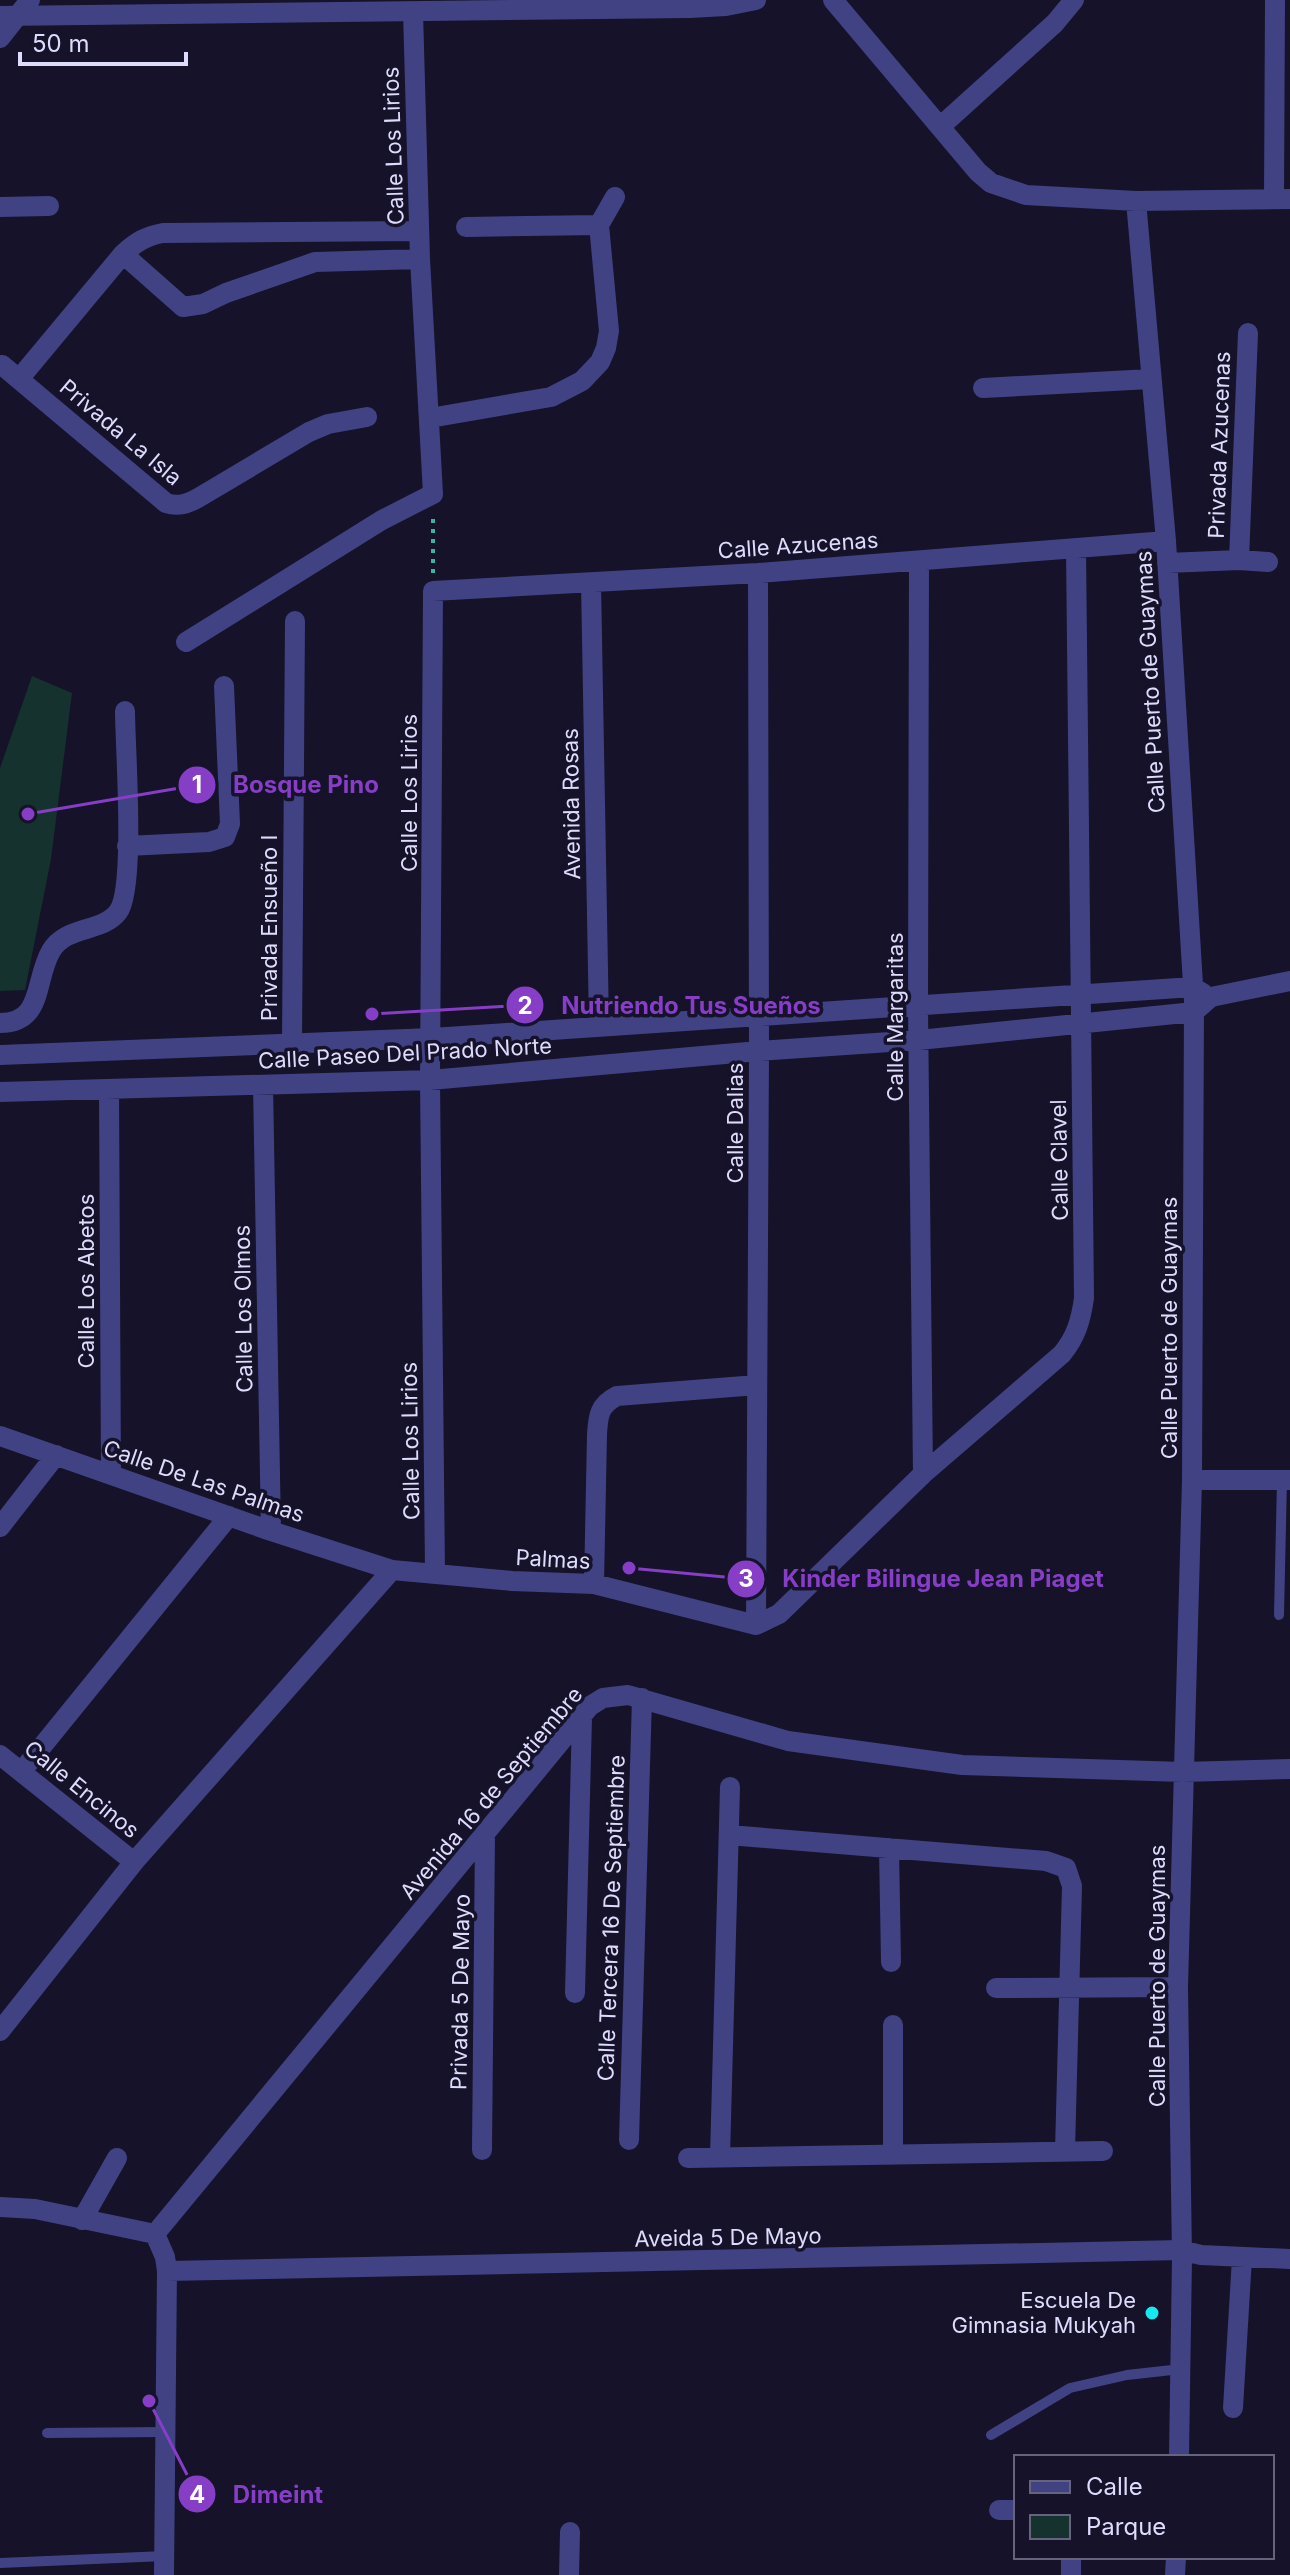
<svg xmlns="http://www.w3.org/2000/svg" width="1290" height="2575" viewBox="0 0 1290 2575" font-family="Inter,sans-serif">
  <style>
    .green { fill: #15322f }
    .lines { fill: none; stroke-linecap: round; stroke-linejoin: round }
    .path { stroke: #38b4a5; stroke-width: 4; stroke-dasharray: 4 6; stroke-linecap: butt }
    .service { stroke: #404284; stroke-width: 10 }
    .minor { stroke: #404284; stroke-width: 20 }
    .tertiary { stroke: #404284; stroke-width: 20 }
    .poi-dot { fill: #14e8f0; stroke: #151229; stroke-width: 3 }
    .labels { text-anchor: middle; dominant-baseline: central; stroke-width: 7; stroke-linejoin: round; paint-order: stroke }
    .street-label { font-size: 22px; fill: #dedcfd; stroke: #151229 }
    .poi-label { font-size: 22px; fill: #dedcfd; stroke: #151229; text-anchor: end }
    .leader { fill: none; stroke: #853ec5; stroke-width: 3 }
    .callout-dot { fill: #853ec5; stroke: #151229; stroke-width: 3 }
    .mark-label { font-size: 24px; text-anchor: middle; font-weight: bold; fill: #fff }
    .callout-label { font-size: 24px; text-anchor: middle; font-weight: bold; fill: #853ec5; stroke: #151229; stroke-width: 7; stroke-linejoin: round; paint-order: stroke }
  </style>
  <rect width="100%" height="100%" fill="#151229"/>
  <path class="green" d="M 32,676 L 72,693 L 51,859 L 25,990 L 0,991 L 0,768 Z"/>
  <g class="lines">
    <path class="path" d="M 433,573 L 433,517"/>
    <path class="service" d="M 1279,1615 L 1282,1480
      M 47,2433 L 166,2432
      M 991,2435 L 1070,2388 L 1127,2375 L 1181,2369
      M 0,2563 L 165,2556"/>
    <path class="minor" d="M 833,0 L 978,172 L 991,183 L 1026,195 L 1136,201 L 1290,199
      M 0,38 L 30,0
      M 941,126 L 1055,23 L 1074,0
      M 1274,198 L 1275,0
      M 1136,201 L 1166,541 L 1194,1001 L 1192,1480 L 1178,1987 L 1182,2257 L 1179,2457
      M 0,207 L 49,206
      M 466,227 L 599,225
      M 123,254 L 183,307 L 203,304 L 226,293 L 315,262 L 420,259
      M 2,365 L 166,503 C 178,507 187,504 198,498 L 309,432 L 328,424 L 367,417
      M 19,379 L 123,254 C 136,242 146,236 163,233 L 419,231
      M 983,388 L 1150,379
      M 430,418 L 551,397 L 582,381 L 600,362 L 606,348 L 609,331 L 599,225 L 615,197
      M 1239,560 L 1248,333
      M 919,561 L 918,1006 L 923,1474
      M 1167,563 L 1239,560 L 1268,562
      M 591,583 L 599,1025
      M 186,642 L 382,520 L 433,494 L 420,259 L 413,12
      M 127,846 L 209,842 L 225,837 L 230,824 L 224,686
      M 0,1023 C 44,1023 34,980 51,951 C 66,925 102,933 118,912 C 136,889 125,746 125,711
      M 292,1042 L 295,621
      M 0,1055 L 432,1038 L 1193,987 L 1204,994
      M 263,1085 L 271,1531
      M 109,1089 L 111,1473
      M 0,1092 L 430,1080 L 759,1051 L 919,1040 L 1194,1012 L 1211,997 L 1290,981
      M 0,1436 L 271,1531 L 392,1570 L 512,1581 L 594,1584 L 756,1625
      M 1192,1480 L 1290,1480
      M 0,1527 L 56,1455
      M 435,1574 L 430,1080 L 433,591 L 758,573 L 1166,541
      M 594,1584 L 597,1435 C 598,1416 599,1405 617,1396 L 757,1385
      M 756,1625 L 779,1614 L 923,1474 L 1062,1354 C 1076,1337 1081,1320 1084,1298 L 1076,549
      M 756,1625 L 759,1051 L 758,573
      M 0,1755 L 134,1862
      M 22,1771 L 229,1516
      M 729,1835 L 1046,1861 L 1066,1868 L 1072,1886 L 1065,2151
      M 889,1848 L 891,1962
      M 996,1988 L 1178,1987
      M 575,1993 L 582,1717
      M 893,2025 L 893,2154
      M 0,2031 L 134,1862 L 392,1570
      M 629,2140 L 642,1698
      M 482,2150 L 485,1834
      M 720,2157 L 730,1787
      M 688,2158 L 1103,2151
      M 0,2207 L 35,2209 L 155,2234 L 165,2257 L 167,2271 L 164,2575
      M 82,2220 L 117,2158
      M 155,2234 L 590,1706 L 603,1698 L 628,1695 L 788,1741 L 962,1765 L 1183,1772 L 1290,1769
      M 167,2271 L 1181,2250 L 1201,2255 L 1290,2259
      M 1233,2408 L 1242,2258
      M 999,2510 L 1016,2510
      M 1071,2557 L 1071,2575
      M 569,2575 L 570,2532
      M 1175,2575 L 1176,2557"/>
    <path class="tertiary" d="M 0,16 L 690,8 L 726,6 L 756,0"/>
  </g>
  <circle class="poi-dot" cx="1152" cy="2313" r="8"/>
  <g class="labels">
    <g class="street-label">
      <text transform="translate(393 146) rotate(-92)">Calle Los Lirios</text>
      <text transform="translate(121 432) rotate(40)">Privada La Isla</text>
      <text transform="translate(1219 445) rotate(-88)">Privada Azucenas</text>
      <text transform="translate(798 545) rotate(-4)">Calle Azucenas</text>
      <text transform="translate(1150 682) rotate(-93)">Calle Puerto de Guaymas</text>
      <text transform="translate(409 793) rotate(-90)">Calle Los Lirios</text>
      <text transform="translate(571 804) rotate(-91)">Avenida Rosas</text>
      <text transform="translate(269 928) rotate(-90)">Privada Ensueño I</text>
      <text transform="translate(895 1017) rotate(-90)">Calle Margaritas</text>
      <text transform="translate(405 1053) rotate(-3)">Calle Paseo Del Prado Norte</text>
      <text transform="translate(735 1123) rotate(-90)">Calle Dalias</text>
      <text transform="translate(1059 1160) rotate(-91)">Calle Clavel</text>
      <text transform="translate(86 1281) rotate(-90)">Calle Los Abetos</text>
      <text transform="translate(243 1309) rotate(-91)">Calle Los Olmos</text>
      <text transform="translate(1169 1328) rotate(-90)">Calle Puerto de Guaymas</text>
      <text transform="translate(410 1441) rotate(-91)">Calle Los Lirios</text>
      <text transform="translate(204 1481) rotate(19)">Calle De Las Palmas</text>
      <text transform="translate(553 1559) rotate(3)">Palmas</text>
      <text transform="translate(82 1789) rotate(39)">Calle Encinos</text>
      <text transform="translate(491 1793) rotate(-50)">Avenida 16 de Septiembre</text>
      <text transform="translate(611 1918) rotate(-88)">Calle Tercera 16 De Septiembre</text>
      <text transform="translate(1157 1976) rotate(-90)">Calle Puerto de Guaymas</text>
      <text transform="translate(460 1992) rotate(-89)">Privada 5 De Mayo</text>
      <text transform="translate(728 2237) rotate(-1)">Aveida 5 De Mayo</text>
    </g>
    <g class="poi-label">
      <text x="1136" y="2300">Escuela De<tspan x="1136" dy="25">Gimnasia Mukyah</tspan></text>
    </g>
  </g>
  <path class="leader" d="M28 814L197 785M372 1014L525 1005M629 1568L746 1579M149 2401L197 2494"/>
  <g class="callout-dot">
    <circle cx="28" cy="814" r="8"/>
    <circle cx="372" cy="1014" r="8"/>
    <circle cx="629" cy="1568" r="8"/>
    <circle cx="149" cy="2401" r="8"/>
    <circle cx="197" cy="785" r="20"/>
    <circle cx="525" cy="1005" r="20"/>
    <circle cx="746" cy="1579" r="20"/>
    <circle cx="197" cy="2494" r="20"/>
  </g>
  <g class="mark-label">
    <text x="197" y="793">1</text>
    <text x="525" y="1014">2</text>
    <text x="746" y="1587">3</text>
    <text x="197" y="2503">4</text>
  </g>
  <g class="callout-label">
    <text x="306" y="793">Bosque Pino</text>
    <text x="691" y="1014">Nutriendo Tus Sueños</text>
    <text x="943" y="1587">Kinder Bilingue Jean Piaget</text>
    <text x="278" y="2503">Dimeint</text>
  </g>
  <rect x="1014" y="2455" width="260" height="104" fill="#151229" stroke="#65637e" stroke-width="2"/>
  <rect x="1030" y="2481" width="40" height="12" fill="#404284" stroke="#65637e" stroke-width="2"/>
  <text x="1086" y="2495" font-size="24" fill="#dedcfd">Calle</text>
  <rect x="1030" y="2515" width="40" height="24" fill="#15322f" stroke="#65637e" stroke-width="2"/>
  <text x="1086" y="2535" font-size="24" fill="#dedcfd">Parque</text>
  <path d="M20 52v12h166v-12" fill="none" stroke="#dedcfd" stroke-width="4"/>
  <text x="32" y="52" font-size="24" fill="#dedcfd" stroke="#151229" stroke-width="6" paint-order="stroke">50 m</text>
</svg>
